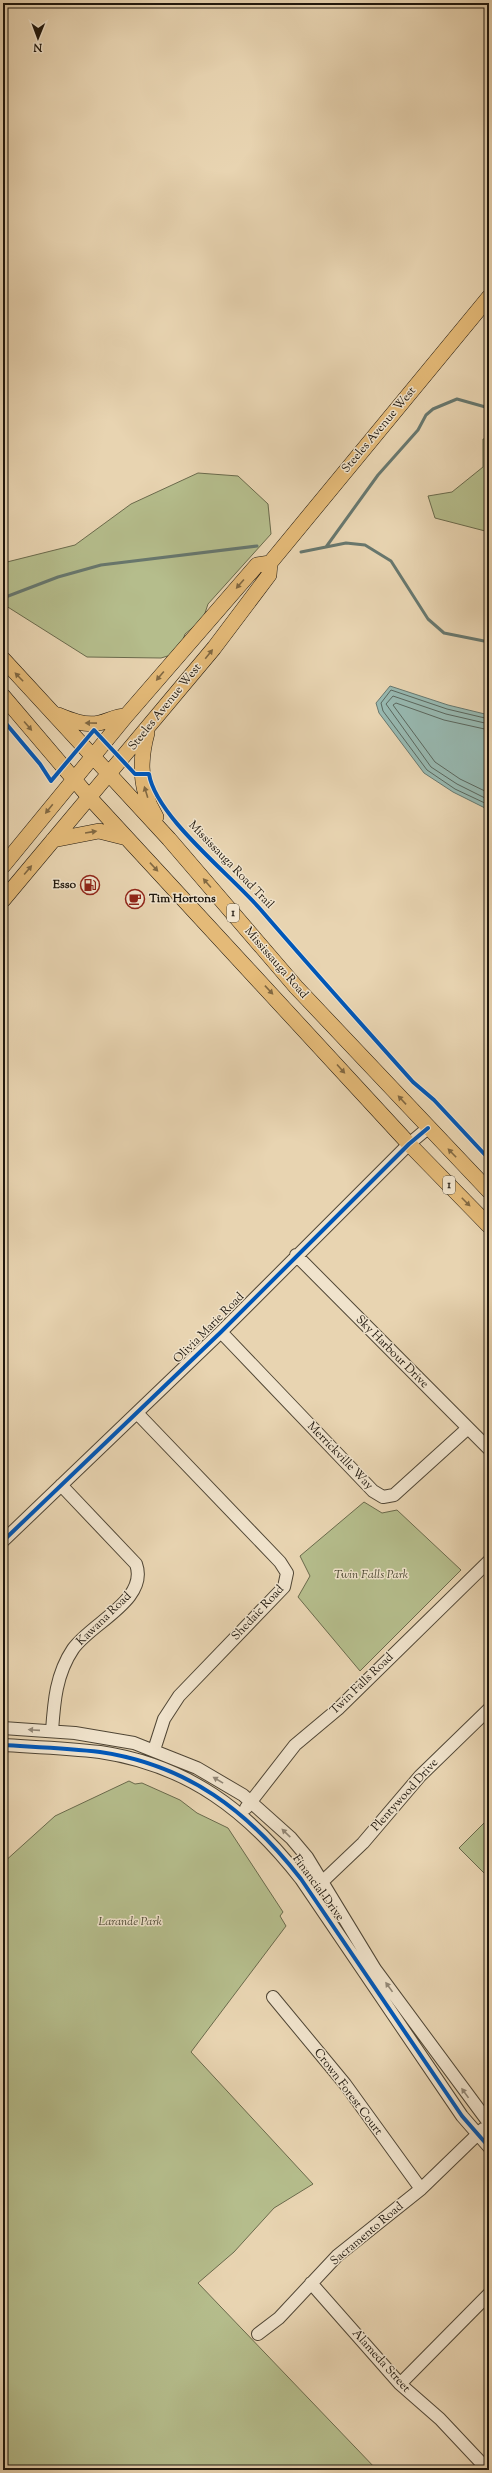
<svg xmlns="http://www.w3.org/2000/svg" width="492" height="2473" viewBox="0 0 492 2473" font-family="'Sorts Mill Goudy',serif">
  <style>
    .green { fill: #b5bd8c; stroke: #6a6a4c }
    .water { fill: #97b8b0; stroke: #67776e }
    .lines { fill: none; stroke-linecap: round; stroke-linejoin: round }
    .shore { stroke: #5a675e; stroke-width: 1 }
    .stream { stroke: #67776e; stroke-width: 3 }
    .minor-casing { stroke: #504635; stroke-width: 14 }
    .major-casing { stroke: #1e160c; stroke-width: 16 }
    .minor { stroke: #f0e3cc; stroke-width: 12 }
    .major { stroke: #e4ba78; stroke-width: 15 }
    .cycleway-casing { stroke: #f0e3cc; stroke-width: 6 }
    .cycleway { stroke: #0057b8; stroke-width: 4 }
    .oneway { fill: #816842 }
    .oneway2 { fill: #928776 }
    .labels { text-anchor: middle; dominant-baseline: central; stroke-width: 3; stroke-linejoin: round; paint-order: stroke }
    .shield { fill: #f0e3cc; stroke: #5d5446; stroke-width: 1 }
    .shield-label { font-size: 11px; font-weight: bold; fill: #1e160c }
    .street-label { font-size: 12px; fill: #1e160c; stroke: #f0e3cc }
    .poi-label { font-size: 12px; font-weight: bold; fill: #1e160c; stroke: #f0e3cc; text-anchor: end }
    .park-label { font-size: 12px; font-style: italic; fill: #4b4832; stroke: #f0e3cc }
  </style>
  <rect width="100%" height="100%" fill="#e8d4b1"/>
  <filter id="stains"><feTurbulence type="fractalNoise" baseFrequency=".005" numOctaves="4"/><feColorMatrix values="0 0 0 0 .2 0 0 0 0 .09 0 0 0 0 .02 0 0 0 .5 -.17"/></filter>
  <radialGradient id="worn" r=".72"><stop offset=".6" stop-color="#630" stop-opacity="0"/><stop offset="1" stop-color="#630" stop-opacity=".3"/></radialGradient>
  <path class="green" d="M 489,438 L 489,532 L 435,518 L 428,496 L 452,492 L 483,467 L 483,439 Z
    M 198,473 L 238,476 L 268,504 L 271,534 L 208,604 L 203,619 L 185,634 L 178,653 L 161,658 L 87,657 L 3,604 L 3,563 L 75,545 L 131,504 Z
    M 364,1502 L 382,1513 L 397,1510 L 461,1570 L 360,1671 L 298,1597 L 310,1576 L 300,1556 Z
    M 129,1781 L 135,1784 L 142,1783 L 180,1800 L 197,1813 L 228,1828 L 283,1912 L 280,1916 L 286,1926 L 191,2052 L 313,2184 L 274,2208 L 234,2252 L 198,2283 L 377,2470 L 3,2470 L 3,1863 L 55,1816 Z
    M 489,1818 L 489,1878 L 459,1848 Z"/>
  <path class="water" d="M 390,686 L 448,705 L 489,715 L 489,810 L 453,792 L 424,773 L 379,713 L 376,703 Z"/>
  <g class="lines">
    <path class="shore" d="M 489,719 L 447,709 L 391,690 L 381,703 L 383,711 L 427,770 L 455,789 L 489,805
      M 489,724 L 446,714 L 393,696 L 386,704 L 431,767 L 457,784 L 489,800
      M 489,730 L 444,720 L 396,703 L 393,705 L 435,762 L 460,779 L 489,793"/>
    <path class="stream" d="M 326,547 L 378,475 L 418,430 L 426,415 L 433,409 L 457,399 L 489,408
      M 301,552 L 346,543 L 365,545 L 391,561 L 428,619 L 444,633 L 489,642
      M 3,598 L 58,577 L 101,565 L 257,546"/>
    <defs>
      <path id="minor" d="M 296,1255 L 489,1449
        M 221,1332 L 373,1491 L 383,1497 L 394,1495 L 468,1428
        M 137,1413 L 280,1562 L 287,1573 L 284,1587 L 179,1696 L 164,1719 L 154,1750
        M 3,1541 L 221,1332 L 409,1144 L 428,1128
        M 3,1728 L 75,1733 L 134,1743 L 197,1768 L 243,1795 L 291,1838 L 307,1857 L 375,1969 L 489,2123
        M 52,1731 C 54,1702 56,1674 73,1649 C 91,1623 149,1600 136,1564 L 61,1485
        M 3,1745 C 35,1747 68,1748 100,1752 C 188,1765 248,1811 301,1879 L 462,2116 L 489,2147
        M 246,1808 L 295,1745 L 338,1709 L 489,1561
        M 322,1882 L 363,1843 L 420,1776 L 489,1709
        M 273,1997 L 345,2084 L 421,2189
        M 311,2283 L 400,2384 L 440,2419 L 488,2470
        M 258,2334 L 279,2318 L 337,2256 L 421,2189 L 483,2129
        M 400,2384 L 489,2294"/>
      <path id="major" d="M 3,659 L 169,839 L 296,987 L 489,1191
        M 3,696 L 89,797 L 409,1144 L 489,1226
        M 58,715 C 70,720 85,726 99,723 C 109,721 115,716 126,716
        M 147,733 C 139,762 140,791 156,817
        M 53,840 L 99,831 L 127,838
        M 3,866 L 126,716 L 257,565 L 270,563
        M 3,900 L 214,648 L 269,575 L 270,563 L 489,297"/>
    </defs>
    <use href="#minor" class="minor-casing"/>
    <use href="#major" class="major-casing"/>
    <use href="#minor" class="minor"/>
    <use href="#major" class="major"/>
    <defs>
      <path id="cycleway" d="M 3,720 L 40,764 L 51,781 L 94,730 L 135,774 L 149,774 C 156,817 231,875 261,910 C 311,968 362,1025 413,1082 L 434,1100 L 489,1159
        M 3,1541 L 221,1332 L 409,1144 L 428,1128
        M 3,1745 C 35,1747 68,1748 100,1752 C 188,1765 248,1811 301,1879 L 462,2116 L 489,2147"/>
    </defs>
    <use href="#cycleway" class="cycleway-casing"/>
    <use href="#cycleway" class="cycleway"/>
  </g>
  <defs><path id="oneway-solid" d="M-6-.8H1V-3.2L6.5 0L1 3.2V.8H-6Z"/></defs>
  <g class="oneway">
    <use href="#oneway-solid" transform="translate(240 584) rotate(131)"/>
    <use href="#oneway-solid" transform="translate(209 654) rotate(-51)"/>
    <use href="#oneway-solid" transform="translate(160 676) rotate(130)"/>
    <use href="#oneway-solid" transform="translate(19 677) rotate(-134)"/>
    <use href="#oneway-solid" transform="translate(91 723) rotate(-179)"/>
    <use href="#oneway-solid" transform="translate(28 726) rotate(49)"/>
    <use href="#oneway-solid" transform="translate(146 792) rotate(-107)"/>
    <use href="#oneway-solid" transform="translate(49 809) rotate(129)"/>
    <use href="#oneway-solid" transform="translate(91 832) rotate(-9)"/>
    <use href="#oneway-solid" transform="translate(154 867) rotate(47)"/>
    <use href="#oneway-solid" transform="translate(28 870) rotate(-50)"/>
    <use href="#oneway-solid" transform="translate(207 883) rotate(-131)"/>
    <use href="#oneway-solid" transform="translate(269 990) rotate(47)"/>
    <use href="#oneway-solid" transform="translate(341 1069) rotate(48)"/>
    <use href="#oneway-solid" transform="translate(402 1100) rotate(-133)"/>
    <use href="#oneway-solid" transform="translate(452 1153) rotate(-134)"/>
    <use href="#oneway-solid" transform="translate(466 1202) rotate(45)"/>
  </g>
  <g class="oneway2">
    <use href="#oneway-solid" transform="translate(34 1730) rotate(-176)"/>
    <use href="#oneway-solid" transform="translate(218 1780) rotate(-149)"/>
    <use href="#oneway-solid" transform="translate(286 1833) rotate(-136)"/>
    <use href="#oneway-solid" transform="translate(389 1987) rotate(-126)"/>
    <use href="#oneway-solid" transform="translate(465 2093) rotate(-126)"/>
  </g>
  <defs>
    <symbol id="fuel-ring" viewBox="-11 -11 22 22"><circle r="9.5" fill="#f0e3cc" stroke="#8f2418" stroke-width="1.5"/><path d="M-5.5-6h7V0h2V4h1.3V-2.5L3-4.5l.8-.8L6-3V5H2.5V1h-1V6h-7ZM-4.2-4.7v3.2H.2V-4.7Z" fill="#8f2418"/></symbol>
    <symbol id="cafe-ring" viewBox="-11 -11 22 22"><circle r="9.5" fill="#f0e3cc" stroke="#8f2418" stroke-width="1.5"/><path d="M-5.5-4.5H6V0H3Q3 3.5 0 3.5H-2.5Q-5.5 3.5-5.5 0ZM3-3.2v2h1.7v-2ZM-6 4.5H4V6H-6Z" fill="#8f2418"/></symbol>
  </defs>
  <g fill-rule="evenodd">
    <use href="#fuel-ring" x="79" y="874" width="22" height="22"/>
    <use href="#cafe-ring" x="124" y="888" width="22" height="22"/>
  </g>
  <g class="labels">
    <g class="shield">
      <rect x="227" y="904" width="12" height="18" rx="3"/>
      <rect x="443" y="1176" width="12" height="18" rx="3"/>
    </g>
    <g class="shield-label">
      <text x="233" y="913">1</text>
      <text x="449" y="1185">1</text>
    </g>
    <g class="street-label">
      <text transform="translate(379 430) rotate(-50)">Steeles Avenue West</text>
      <text transform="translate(165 707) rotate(-51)">Steeles Avenue West</text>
      <text transform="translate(231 865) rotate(46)">Mississauga Road Trail</text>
      <text transform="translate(276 963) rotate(49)">Mississauga Road</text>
      <text transform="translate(209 1328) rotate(-45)">Olivia Marie Road</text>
      <text transform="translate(392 1352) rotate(45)">Sky Harbour Drive</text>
      <text transform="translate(340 1456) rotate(46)">Merrickville Way</text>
      <text transform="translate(258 1613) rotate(-47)">Shedaic Road</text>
      <text transform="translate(104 1619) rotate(-44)">Kawana Road</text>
      <text transform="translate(362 1684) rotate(-44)">Twin Falls Road</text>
      <text transform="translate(405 1795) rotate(-48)">Plentywood Drive</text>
      <text transform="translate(318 1888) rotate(54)">Financial Drive</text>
      <text transform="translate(348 2092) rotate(53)">Crown Forest Court</text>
      <text transform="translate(367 2234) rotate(-40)">Sacramento Road</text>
      <text transform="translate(381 2361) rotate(48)">Alameda Street</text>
    </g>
    <g class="poi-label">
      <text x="76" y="885">Esso</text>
      <text x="149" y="899" text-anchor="start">Tim Hortons</text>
    </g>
    <g class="park-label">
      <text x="371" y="1575">Twin Falls Park</text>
      <text x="130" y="1922">Larande Park</text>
    </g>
  </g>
  <rect width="492" height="2473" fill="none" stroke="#e8d4b1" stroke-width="16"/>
  <rect x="4" y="4" width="484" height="2465" fill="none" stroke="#1e160c" stroke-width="2"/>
  <rect x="8" y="8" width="476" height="2457" fill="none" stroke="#1e160c"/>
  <g transform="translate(38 38) rotate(181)" stroke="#f0e3cc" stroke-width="3" paint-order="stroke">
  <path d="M0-3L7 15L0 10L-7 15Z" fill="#1e160c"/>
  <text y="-6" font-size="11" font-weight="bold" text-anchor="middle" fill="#1e160c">N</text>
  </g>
  <rect width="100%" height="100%" filter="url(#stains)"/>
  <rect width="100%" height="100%" fill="url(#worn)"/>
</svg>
